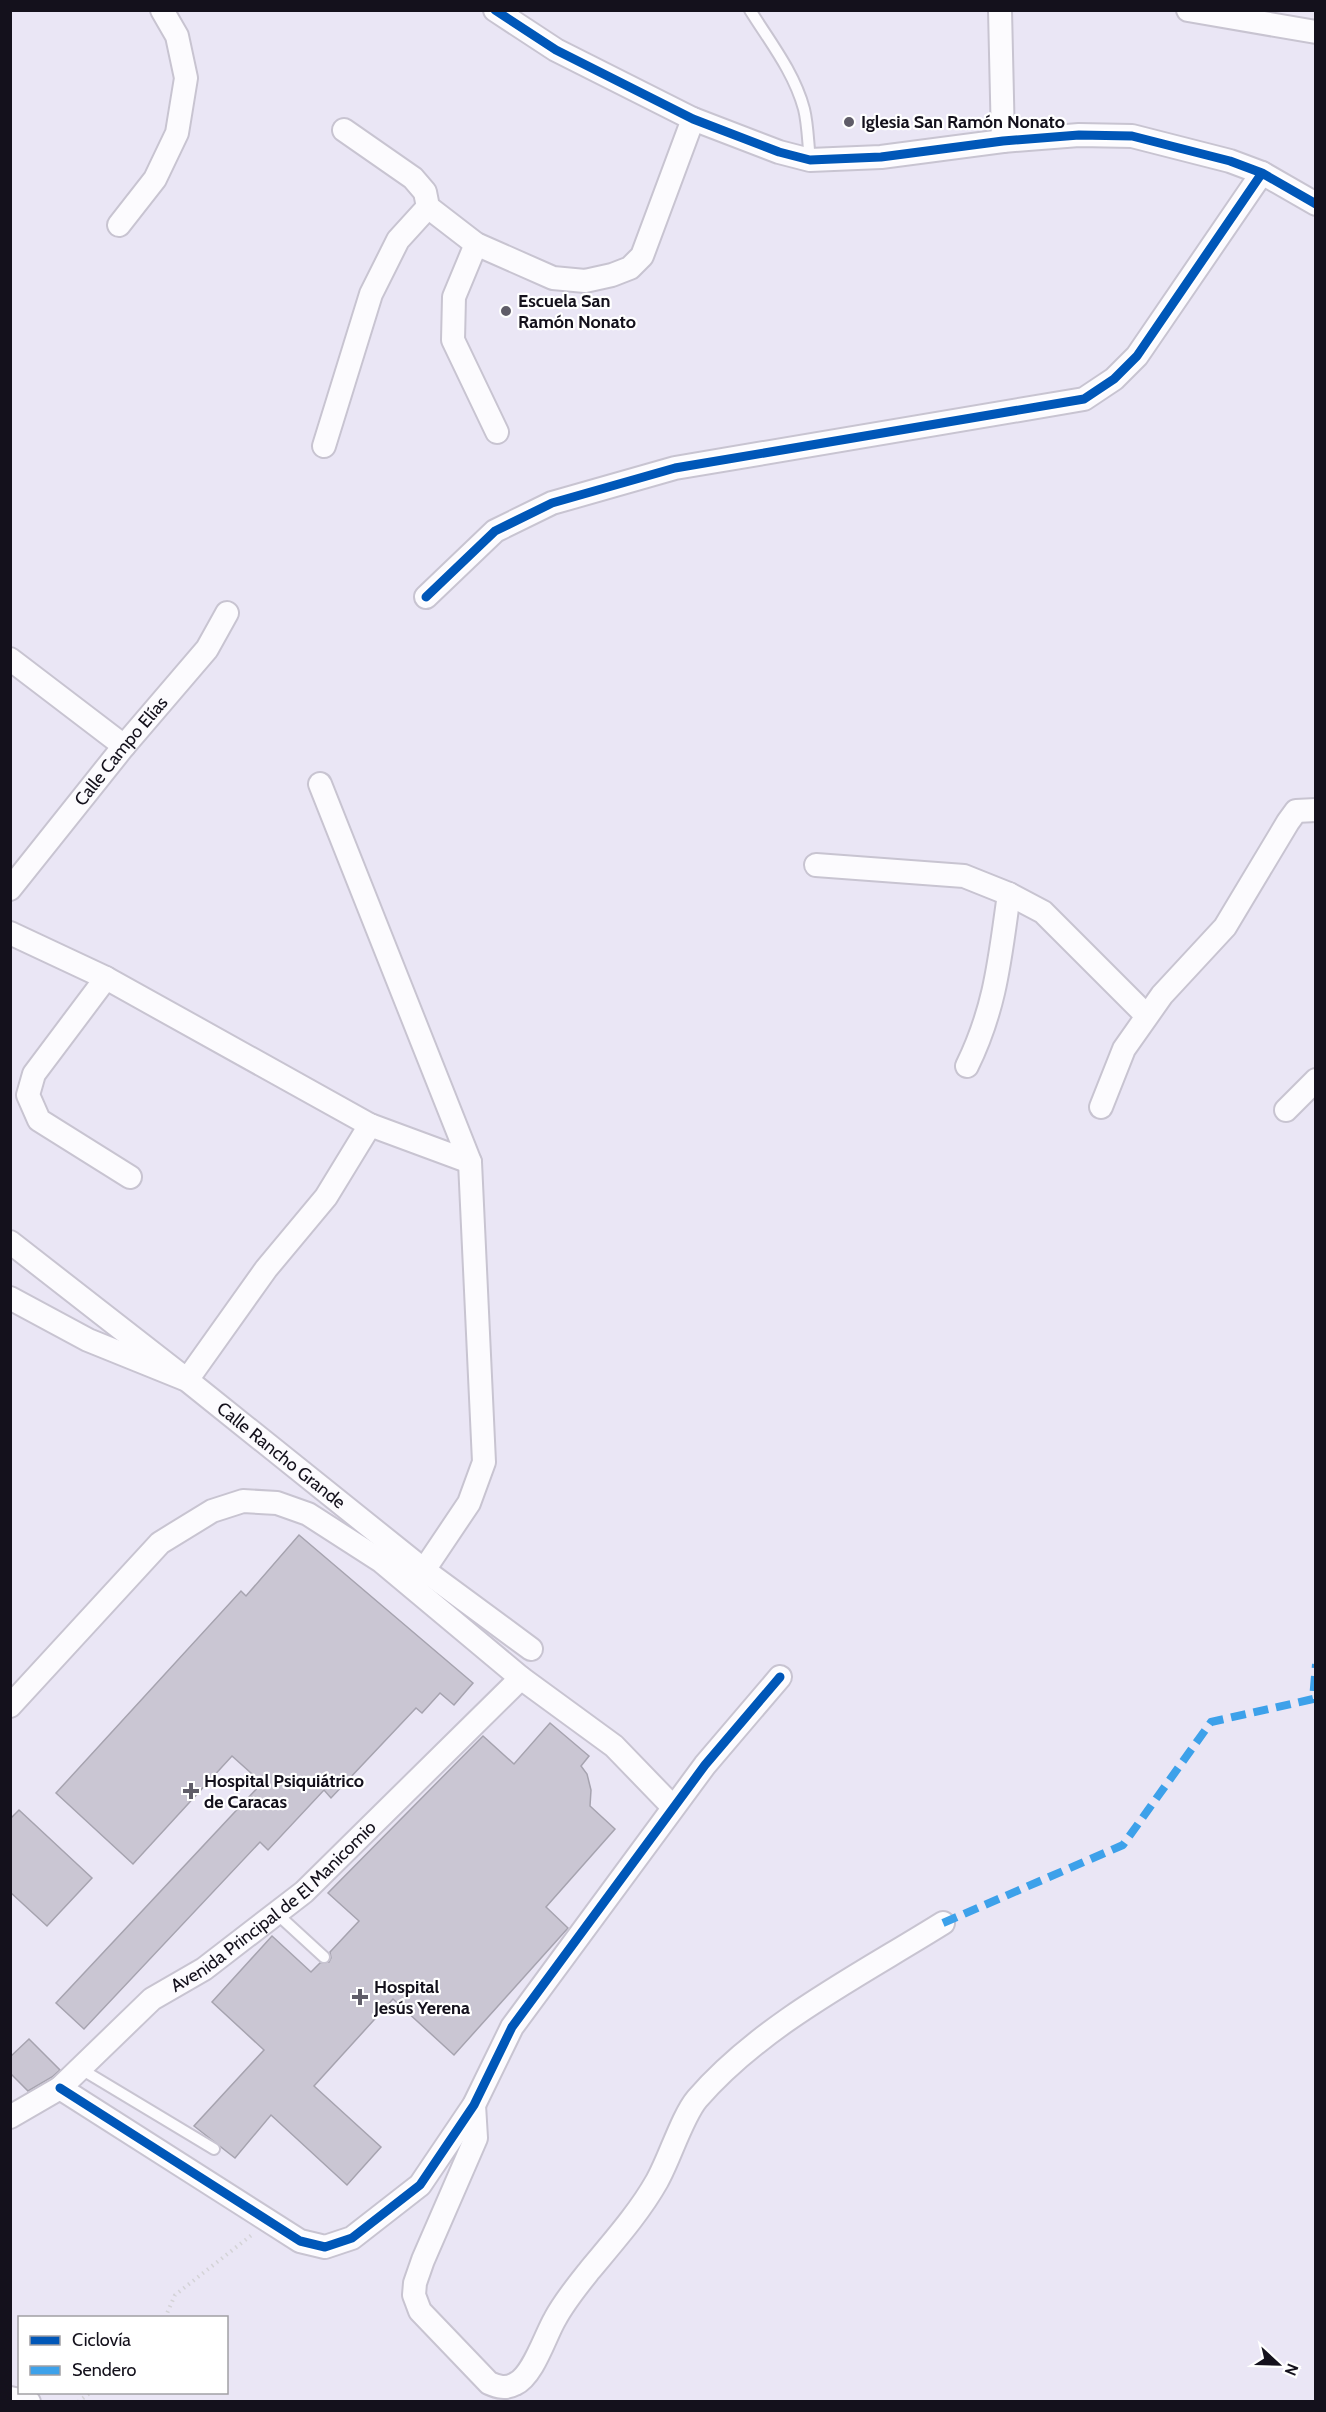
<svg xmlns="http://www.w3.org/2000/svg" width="1326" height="2412" viewBox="0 0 1326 2412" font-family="Cabin,sans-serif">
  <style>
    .building { fill: #cac6d3; stroke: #a6a3af; stroke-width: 1.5 }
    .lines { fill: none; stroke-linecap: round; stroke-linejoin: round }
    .service-casing { stroke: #c8c4d1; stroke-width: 14 }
    .minor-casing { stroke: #c8c4d1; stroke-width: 26 }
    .path { stroke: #d4d3d7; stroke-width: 4; stroke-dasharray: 1.5 4.5; stroke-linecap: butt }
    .service { stroke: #fcfbfe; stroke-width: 10 }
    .minor { stroke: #fcfbfe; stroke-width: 22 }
    .quiet { stroke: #3da1ea; stroke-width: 8; stroke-dasharray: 15 8; stroke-linecap: butt }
    .cycleway-casing { stroke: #fff; stroke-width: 13 }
    .cycleway { stroke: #0057b8; stroke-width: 9 }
    .poi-dot { fill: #5f5c68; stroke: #fff; stroke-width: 2 }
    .labels { text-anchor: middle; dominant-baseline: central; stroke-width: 4.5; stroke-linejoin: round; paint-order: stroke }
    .poi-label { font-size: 18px; font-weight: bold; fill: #14111c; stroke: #fff; text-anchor: start }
    .street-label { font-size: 18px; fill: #14111c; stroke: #fff }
  </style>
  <rect width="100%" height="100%" fill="#eae6f5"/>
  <path class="building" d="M 299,1535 L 473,1683 L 454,1705 L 440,1693 L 422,1713 L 416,1708 L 331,1798 L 324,1790 L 268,1850 L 260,1842 L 84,2029 L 56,2003 L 262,1783 L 232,1756 L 133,1864 L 56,1793 L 241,1591 L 246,1596 Z
    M 550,1723 L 589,1756 L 581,1766 L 587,1774 L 591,1790 L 590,1806 L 615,1829 L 546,1907 L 568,1928 L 454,2055 L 393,1999 L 314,2086 L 381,2147 L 347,2185 L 271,2115 L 235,2158 L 194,2126 L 264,2050 L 212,2002 L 272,1936 L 311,1972 L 320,1963 L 329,1962 L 331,1958 L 330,1952 L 359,1921 L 328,1893 L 483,1736 L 514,1764 Z
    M 19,1810 L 92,1878 L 47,1926 L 10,1892 L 10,1819 Z
    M 29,2039 L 60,2070 L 52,2077 L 28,2091 L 10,2073 L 10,2057 Z"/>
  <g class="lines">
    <defs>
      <path id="service" d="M 750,10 C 770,42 794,72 804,109 C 808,125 808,144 810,160
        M 276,1913 L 324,1957
        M 81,2069 L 214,2149"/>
      <g id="minor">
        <path d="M 495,10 L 556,50 L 693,119 L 779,152 L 810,160 L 881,157 L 1003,141 L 1079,135 L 1132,136 L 1230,161 L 1262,173 L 1316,204"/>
        <path d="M 1000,10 L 1003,141"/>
        <path d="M 1188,10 L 1316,32"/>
        <path d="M 344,130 L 413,178 L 425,192 L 428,207 L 476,244 L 553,278 L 585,281 L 612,275 L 630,268 L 642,256 L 693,119"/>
        <path d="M 119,225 L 155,179 L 177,133 L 186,78 L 177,36 L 162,10"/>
        <path d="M 476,244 L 454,297 L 453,340 L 497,432"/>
        <path d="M 324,446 L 371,294 L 398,240 L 428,207"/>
        <path d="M 426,597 L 495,531 L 552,503 L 675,468 L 1084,399 L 1114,379 L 1137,356 L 1262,173"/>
        <path d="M 10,659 L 124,746"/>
        <path d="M 320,784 L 470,1162 L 484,1462 L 469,1503 L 424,1570"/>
        <path d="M 816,865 L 964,876 L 1009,894 L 1043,912 L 1146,1015"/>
        <path id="s1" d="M 10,889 L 124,746 L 207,649 L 227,613"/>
        <path d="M 10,933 L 106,978 L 370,1125 L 470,1162"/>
        <path d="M 106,978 L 34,1074 L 28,1095 L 39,1120 L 130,1177"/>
        <path d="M 967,1066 C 996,1007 1000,957 1009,894"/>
        <path d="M 1101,1107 L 1124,1049 L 1162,995 L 1225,927 L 1288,822 L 1296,811 L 1316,810"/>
        <path d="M 1286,1110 L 1316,1080"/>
        <path d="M 10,1242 L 187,1380 L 266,1269 L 326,1197 L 370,1125"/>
        <path id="s2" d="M 10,1298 L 88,1340 L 187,1380 L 424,1570 L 531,1649"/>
        <path d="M 10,1706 L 160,1543 L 212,1511 L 243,1501 L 277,1503 L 308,1514 L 381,1561 L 521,1678 L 614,1746 L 673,1807"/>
        <path d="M 60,2088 L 300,2241 L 325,2247 L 352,2238 L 420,2185 L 474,2105 L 512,2027 L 705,1765 L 780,1677"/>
        <path d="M 474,2105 L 476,2138 L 423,2260 L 415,2283 L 414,2295 L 420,2311 L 489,2383 C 498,2387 506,2389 515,2384 C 533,2376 545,2336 555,2319 C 564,2302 577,2286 589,2271 C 613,2242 639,2213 657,2181 C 670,2158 682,2117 697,2099 C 762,2024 860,1975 943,1923"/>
        <path id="s3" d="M 10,2117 L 60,2088 L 152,1999 L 204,1969 L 304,1892 L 521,1678"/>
        <path d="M 10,2398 L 29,2402"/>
      </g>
    </defs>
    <use href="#service" class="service-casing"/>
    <use href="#minor" class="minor-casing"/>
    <path class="path" d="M 165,2318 L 175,2295 L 253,2234
      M 78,2402 L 91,2392"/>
    <use href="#service" class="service"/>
    <use href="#minor" class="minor"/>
    <path class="quiet" d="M 943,1923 L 1123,1845 L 1211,1722 L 1313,1699 L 1316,1664"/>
    <defs>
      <path id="cycleway" d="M 495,10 L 556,50 L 693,119 L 779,152 L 810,160 L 881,157 L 1003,141 L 1079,135 L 1132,136 L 1230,161 L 1262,173 L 1316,204
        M 426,597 L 495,531 L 552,503 L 675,468 L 1084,399 L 1114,379 L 1137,356 L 1262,173
        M 60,2088 L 300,2241 L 325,2247 L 352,2238 L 420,2185 L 474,2105 L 512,2027 L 705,1765 L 780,1677"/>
    </defs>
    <use href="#cycleway" class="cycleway-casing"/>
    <use href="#cycleway" class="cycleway"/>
  </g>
  <g class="poi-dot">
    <circle cx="849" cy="122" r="6"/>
    <circle cx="506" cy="311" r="6"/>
    <path d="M188 1782h6v6h6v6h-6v6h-6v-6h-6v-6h6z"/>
    <path d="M357 1988h6v6h6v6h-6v6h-6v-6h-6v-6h6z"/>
  </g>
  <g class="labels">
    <g class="poi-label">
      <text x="861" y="122">Iglesia San Ramón Nonato</text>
      <text x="518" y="301">Escuela San<tspan x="518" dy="21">Ramón Nonato</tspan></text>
      <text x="204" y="1781">Hospital Psiquiátrico<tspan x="204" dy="21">de Caracas</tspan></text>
      <text x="374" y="1987">Hospital<tspan x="374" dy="21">Jesús Yerena</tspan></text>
    </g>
    <g class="street-label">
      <text stroke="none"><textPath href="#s1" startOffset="177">Calle Campo Elías</textPath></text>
      <text stroke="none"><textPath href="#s2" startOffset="316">Calle Rancho Grande</textPath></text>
      <text stroke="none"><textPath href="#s3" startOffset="339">Avenida Principal de El Manicomio</textPath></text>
    </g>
  </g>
  <rect width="1326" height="2412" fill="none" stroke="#14111c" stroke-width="24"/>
  <rect x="18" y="2316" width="210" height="78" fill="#ffffff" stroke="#a1a0a4" stroke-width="1.5"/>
  <rect x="30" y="2336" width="30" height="9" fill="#0057b8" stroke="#a1a0a4" stroke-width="1.5"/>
  <text x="72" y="2346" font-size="18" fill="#14111c">Ciclovía</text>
  <rect x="30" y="2366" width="30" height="9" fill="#3da1ea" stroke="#a1a0a4" stroke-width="1.5"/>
  <text x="72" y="2376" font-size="18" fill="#14111c">Sendero</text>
  <g transform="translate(1278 2364) rotate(112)" stroke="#ffffff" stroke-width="4.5" paint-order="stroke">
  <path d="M0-4.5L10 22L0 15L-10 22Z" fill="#14111c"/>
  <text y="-9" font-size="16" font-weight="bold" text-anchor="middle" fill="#14111c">N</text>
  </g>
</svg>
